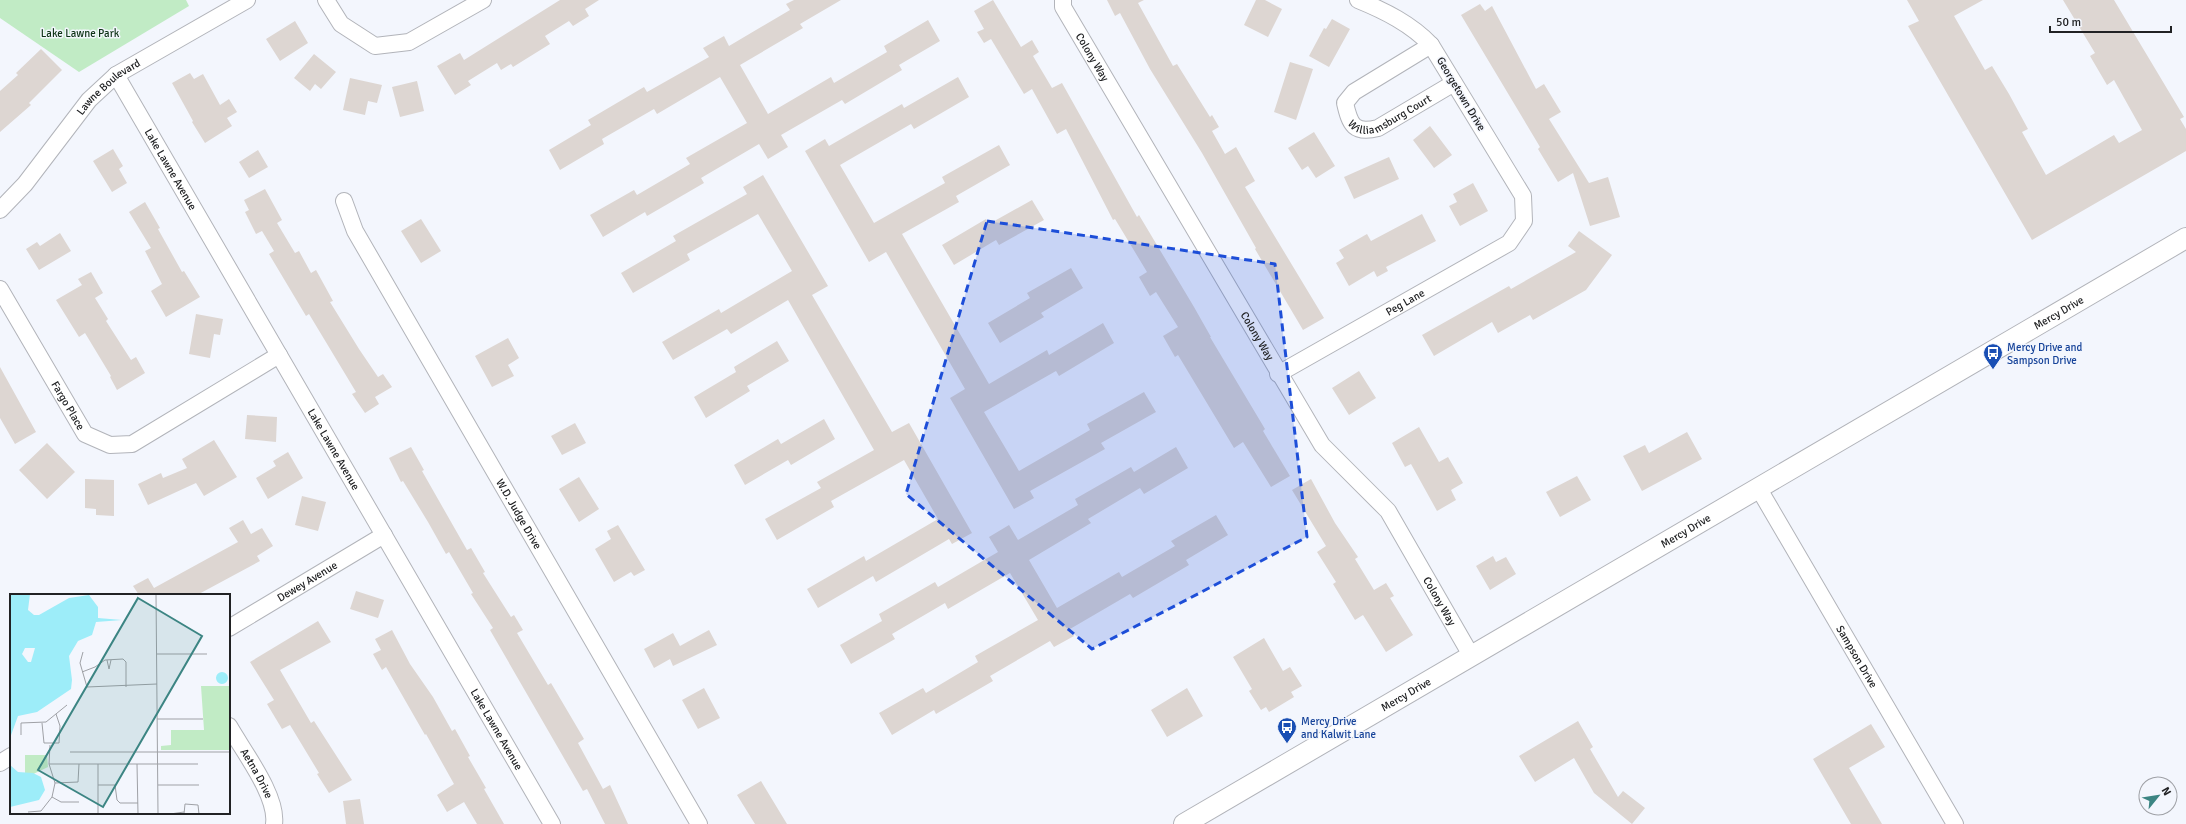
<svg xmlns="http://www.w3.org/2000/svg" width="2186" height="824" viewBox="0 0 2186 824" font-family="Signika,sans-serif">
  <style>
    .green { fill: #c1ebc5 }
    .building { fill: #ddd6d2 }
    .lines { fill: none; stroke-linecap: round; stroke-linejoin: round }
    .minor-casing { stroke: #b2b4ba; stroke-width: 18 }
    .tertiary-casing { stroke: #b2b4ba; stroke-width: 22 }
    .minor { stroke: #fff; stroke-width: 16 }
    .tertiary { stroke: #fff; stroke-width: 20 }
    .marked { fill: #1d4ed8; fill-opacity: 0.2; stroke: #1d4ed8; stroke-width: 3; stroke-dasharray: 8 5; stroke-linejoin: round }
    .labels { text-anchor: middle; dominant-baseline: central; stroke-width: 3; stroke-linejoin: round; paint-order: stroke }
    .park-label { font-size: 11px; fill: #0d3215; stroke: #f3f6fd }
    .street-label { font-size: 11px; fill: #212224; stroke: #f3f6fd }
    .transit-label { font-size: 11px; fill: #164399; stroke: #f3f6fd; text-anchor: start }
    .inset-road { fill: none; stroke: #9fa1a6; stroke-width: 1 }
    .view { fill: #3c8583; fill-opacity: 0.15; stroke: #3c8583; stroke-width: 2 }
    .inset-edge { fill: none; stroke: #212224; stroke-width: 2 }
  </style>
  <rect width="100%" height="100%" fill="#f3f6fd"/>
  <path class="green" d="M 0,0 L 186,0 L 189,6 L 79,72 L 0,18 Z"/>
  <path class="building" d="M 560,0 L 599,0 L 585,9 L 589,16 L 573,26 L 569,21 L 545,36 L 550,44 L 513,67 L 511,64 L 501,70 L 497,63 L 468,81 L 471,85 L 455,95 L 437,66 L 460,53 L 464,60 Z
    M 794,0 L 841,0 L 800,24 L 803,28 L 740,65 L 768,114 L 831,77 L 834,83 L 887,52 L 884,46 L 928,20 L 940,41 L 899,65 L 902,70 L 845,104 L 842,100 L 781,135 L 788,147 L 768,159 L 759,144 L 701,178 L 704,183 L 647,216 L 645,212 L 603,237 L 590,215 L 634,190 L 637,195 L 690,164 L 686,158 L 747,123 L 720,77 L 657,114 L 654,109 L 602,139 L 604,144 L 560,170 L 549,150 L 591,125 L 588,120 L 644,87 L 647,92 L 709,57 L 703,48 L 724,36 L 729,46 L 790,10 L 786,4 Z
    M 993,0 L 1021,47 L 1032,40 L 1039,52 L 1033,56 L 1052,88 L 1062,83 L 1137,217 L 1139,215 L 1194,307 L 1211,337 L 1210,337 L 1265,429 L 1263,431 L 1290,476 L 1271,487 L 1243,442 L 1234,448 L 1178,355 L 1175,357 L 1163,336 L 1178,327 L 1156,292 L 1150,296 L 1139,277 L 1147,272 L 1115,219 L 1113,220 L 1066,129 L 1057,134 L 1032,89 L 1024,94 L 991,39 L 984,43 L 977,32 L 984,29 L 974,11 Z
    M 1107,0 L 1144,0 L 1138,3 L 1173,66 L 1177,64 L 1210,117 L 1212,115 L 1219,127 L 1212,131 L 1225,154 L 1236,147 L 1255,181 L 1245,187 L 1324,318 L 1303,330 L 1255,249 L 1256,248 L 1202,153 L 1150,69 L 1120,13 L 1115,16 Z
    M 1256,0 L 1265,0 L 1282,9 L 1268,37 L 1244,25 Z
    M 1907,0 L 1983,0 L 1954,16 L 1985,70 L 1992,66 L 2009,94 L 2028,129 L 2022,132 L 2046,175 L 2114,135 L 2119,143 L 2142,130 L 2114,80 L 2107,85 L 2090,56 L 2095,53 L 2063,0 L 2114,0 L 2184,117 L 2180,119 L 2186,129 L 2186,151 L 2032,240 L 1908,26 L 1919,21 Z
    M 1480,4 L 1485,11 L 1492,6 L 1536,89 L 1544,84 L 1561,112 L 1549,119 L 1589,183 L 1608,177 L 1620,217 L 1590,226 L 1573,173 L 1558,182 L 1538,149 L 1540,147 L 1461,15 Z
    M 1332,19 L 1350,29 L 1329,67 L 1309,56 L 1324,28 L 1326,29 Z
    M 295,21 L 308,43 L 280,61 L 266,39 Z
    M 41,49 L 62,70 L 29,103 L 31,105 L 0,132 L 0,91 L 18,75 L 16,73 Z
    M 314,54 L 336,72 L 321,89 L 315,84 L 310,91 L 294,78 Z
    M 1290,62 L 1313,69 L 1296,120 L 1274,112 Z
    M 190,73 L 194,79 L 203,74 L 220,105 L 229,99 L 237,112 L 227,118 L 232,126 L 205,143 L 192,122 L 193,121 L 172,83 Z
    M 958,77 L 969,97 L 914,129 L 911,124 L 840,165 L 874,223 L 945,183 L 942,177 L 999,145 L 1010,165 L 956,196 L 959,202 L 902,234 L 989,384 L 1047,350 L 1049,355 L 1103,323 L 1114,343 L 1059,376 L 1056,371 L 984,412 L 1019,471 L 1090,430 L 1087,424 L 1144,392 L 1156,412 L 1101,443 L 1105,449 L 1030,491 L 1034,498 L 1014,509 L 950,398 L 965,389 L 886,252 L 869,262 L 805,151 L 825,139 L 829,146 L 902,104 L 904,108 Z
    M 350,78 L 382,85 L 377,103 L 368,101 L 365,115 L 343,110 Z
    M 417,81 L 424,111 L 400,117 L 392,87 Z
    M 1430,126 L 1452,155 L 1434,168 L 1413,140 Z
    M 1314,132 L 1335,166 L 1316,178 L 1308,166 L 1302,170 L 1288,148 Z
    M 113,149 L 123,166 L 119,169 L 127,183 L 112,192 L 93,161 Z
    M 258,150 L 268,167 L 249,178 L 239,162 Z
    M 1389,157 L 1399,179 L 1354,199 L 1344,177 Z
    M 763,175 L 828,286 L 812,295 L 892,432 L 909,423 L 972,533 L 952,544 L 949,539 L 876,582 L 873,576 L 818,608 L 807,589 L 864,556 L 866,561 L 938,519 L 904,460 L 831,501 L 834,507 L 777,540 L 765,519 L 821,488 L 817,482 L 874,450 L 788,300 L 731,334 L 727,329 L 673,360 L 662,342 L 719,309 L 721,313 L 792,271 L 758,214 L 687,254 L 690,260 L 633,293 L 621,273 L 676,241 L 673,236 L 747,194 L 743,187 Z
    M 1473,183 L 1488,211 L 1460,226 L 1449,206 L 1457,202 L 1453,194 Z
    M 265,189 L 282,220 L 277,223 L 295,253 L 299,251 L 311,273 L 316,270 L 333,301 L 330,302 L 359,349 L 378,377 L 383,374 L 392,387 L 375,397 L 379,404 L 365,413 L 352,394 L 356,392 L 309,314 L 306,316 L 269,254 L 274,251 L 262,231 L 256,234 L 245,212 L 249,210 L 244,200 Z
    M 1032,200 L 1044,220 L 999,245 L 996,240 L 954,265 L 942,245 L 986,219 L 989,224 Z
    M 145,202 L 160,228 L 158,229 L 182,272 L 184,271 L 200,297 L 166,317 L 151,291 L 162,284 L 145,251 L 151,248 L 129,212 Z
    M 1422,214 L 1436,241 L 1386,267 L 1388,271 L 1377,277 L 1374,271 L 1349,286 L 1336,263 L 1344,258 L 1339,250 L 1367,234 L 1371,241 Z
    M 421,219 L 441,251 L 421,263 L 401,231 Z
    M 1579,231 L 1612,255 L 1586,290 L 1533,320 L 1530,315 L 1498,333 L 1492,322 L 1434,356 L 1422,335 L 1509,286 L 1511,289 L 1576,252 L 1568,246 Z
    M 60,233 L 71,251 L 39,270 L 26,249 L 37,242 L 40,246 Z
    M 1071,268 L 1083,288 L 1041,313 L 1044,317 L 1000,343 L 988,323 L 1030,298 L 1027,293 Z
    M 91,272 L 103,293 L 95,298 L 108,319 L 106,321 L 131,360 L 136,357 L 145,373 L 117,390 L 110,377 L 111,376 L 85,333 L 79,337 L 56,300 L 82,285 L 78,279 Z
    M 196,314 L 223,319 L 220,335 L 214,334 L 210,358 L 189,354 Z
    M 508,338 L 519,358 L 508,365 L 514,376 L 492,387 L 475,356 Z
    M 777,341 L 789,361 L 747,386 L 750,391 L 706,418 L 694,397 L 736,372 L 734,367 Z
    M 0,367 L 36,432 L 15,444 L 0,418 Z
    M 1359,371 L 1376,398 L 1349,415 L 1332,388 Z
    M 247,415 L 277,417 L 276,442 L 245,439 Z
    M 824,419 L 835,439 L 791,465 L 788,460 L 745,485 L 734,465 L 778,439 L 781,444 Z
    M 575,423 L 586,443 L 562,455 L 551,436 Z
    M 1419,427 L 1439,462 L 1448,457 L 1463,483 L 1451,490 L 1456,500 L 1437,511 L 1411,464 L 1405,467 L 1392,443 Z
    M 1687,432 L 1702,459 L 1642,491 L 1623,456 L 1645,445 L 1649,453 Z
    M 214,440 L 237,477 L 204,496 L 196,483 L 148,505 L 138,484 L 161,473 L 163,478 L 187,468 L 182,459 Z
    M 47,443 L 75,472 L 47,499 L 19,470 Z
    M 411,447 L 424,470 L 422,471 L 467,550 L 471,548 L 485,572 L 483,573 L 511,617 L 514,615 L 523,630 L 517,633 L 548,685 L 551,683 L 584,739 L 578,743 L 603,789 L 610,785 L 628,824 L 605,824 L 587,789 L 583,791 L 490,630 L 493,628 L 471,594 L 473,593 L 449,552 L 446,554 L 428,522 L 403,481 L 401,482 L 389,458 Z
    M 1176,447 L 1188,468 L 1144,494 L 1140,488 L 1088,519 L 1091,523 L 1029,560 L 1057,608 L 1119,572 L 1122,577 L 1175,546 L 1171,541 L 1216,515 L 1228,535 L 1186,560 L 1189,565 L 1133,598 L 1130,594 L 1070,629 L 1074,636 L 1054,647 L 1050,641 L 990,676 L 993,681 L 936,714 L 934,710 L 892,735 L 879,713 L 923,688 L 926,693 L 978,662 L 975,656 L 1038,620 L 1010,573 L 948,609 L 945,603 L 892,634 L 895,639 L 851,664 L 840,645 L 882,621 L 879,614 L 935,582 L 938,587 L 998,552 L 989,537 L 1009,525 L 1018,540 L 1078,505 L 1075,499 L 1131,467 L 1134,472 Z
    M 288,452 L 303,478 L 268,499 L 256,478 L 276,466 L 273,461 Z
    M 1577,476 L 1591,500 L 1560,517 L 1546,492 Z
    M 579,477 L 599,509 L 579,522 L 559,489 Z
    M 85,479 L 114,480 L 114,516 L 96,515 L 96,509 L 85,508 Z
    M 1311,479 L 1335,523 L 1358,557 L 1355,559 L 1374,590 L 1386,583 L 1394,596 L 1390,598 L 1413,635 L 1386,652 L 1363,615 L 1355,620 L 1333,584 L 1336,582 L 1317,552 L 1326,546 L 1292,490 Z
    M 302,496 L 326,502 L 318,531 L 295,525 Z
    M 243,520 L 251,534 L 262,528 L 273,546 L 257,556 L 260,561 L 197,595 L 139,595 L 133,586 L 148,578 L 154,588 L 238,542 L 229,528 Z
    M 618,525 L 645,570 L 634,576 L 631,572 L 614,582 L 595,549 L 611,539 L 607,531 Z
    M 1493,556 L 1496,562 L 1506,557 L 1516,574 L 1490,590 L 1476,566 Z
    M 356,591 L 384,600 L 378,618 L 350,609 Z
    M 318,621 L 331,642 L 280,670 L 311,723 L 314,721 L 352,780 L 329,793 L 317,774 L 319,773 L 290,725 L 282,729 L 267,704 L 274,700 L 250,662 Z
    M 392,630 L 410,664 L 433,697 L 452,731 L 455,729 L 470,756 L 468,757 L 486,788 L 484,789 L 504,824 L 477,824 L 464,802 L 447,812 L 437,795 L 454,784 L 426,734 L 425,735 L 386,667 L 382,670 L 373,654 L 381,650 L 375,639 Z
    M 709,630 L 717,645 L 673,666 L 670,659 L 654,668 L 644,649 L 673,633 L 680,646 Z
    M 1264,638 L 1283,671 L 1290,667 L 1302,686 L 1291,692 L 1294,697 L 1269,712 L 1266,707 L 1261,710 L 1249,691 L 1252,689 L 1233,657 Z
    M 704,688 L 720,718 L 698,729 L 682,700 Z
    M 1187,688 L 1203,716 L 1167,737 L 1151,710 Z
    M 1578,721 L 1593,747 L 1590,749 L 1618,797 L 1623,791 L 1645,808 L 1632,824 L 1594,793 L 1574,758 L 1535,782 L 1519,756 Z
    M 1871,724 L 1885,747 L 1849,768 L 1882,824 L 1851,824 L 1813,759 Z
    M 761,781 L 787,824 L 755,824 L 737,795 Z
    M 360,799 L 364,824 L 346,824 L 343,801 Z"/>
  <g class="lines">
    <defs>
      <g id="minor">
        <path d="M 326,0 L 341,24 L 375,46 L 409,42 L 483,0"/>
        <path id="s1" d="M 1063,0 L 1063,7 L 1322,445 L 1388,511 L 1472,657"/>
        <path id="s2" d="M 1431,45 L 1354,92 L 1345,103 C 1350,125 1354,134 1378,128 L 1454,83"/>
        <path id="s3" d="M 116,75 L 552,824"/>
        <path id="s4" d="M 344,201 L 355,231 L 699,824"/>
        <path id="s5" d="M 0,210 L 25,184 L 89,100 L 116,75 L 247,0"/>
        <path id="s6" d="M 0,289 L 85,434 L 110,445 L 132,444 L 279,355"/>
        <path id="s7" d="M 1278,374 L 1509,243 L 1524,221 L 1523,196 L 1431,45 C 1411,24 1385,11 1358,0"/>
        <path id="s8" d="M 1759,489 L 1955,824"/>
        <path id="s9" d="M 229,628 L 384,535"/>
        <path id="s10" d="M 229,726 C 243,751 278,796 274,824"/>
        <path d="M 0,763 L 11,756"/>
      </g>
      <g id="tertiary">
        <path id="s11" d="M 1184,824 L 2186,238"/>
      </g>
    </defs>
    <use href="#minor" class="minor-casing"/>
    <use href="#tertiary" class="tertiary-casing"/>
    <use href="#minor" class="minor"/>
    <use href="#tertiary" class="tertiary"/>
  </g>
  <path class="marked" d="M 987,221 L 1275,264 L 1307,537 L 1092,649 L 906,494 Z"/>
  <defs>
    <symbol id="bus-pin" viewBox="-11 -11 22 30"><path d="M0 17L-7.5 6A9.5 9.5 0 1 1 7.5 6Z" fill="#1a4fb4" stroke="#f3f6fd"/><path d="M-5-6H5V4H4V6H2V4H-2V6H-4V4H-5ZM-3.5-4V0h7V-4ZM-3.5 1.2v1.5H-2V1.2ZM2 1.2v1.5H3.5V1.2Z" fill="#fff"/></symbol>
  </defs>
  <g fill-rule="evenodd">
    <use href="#bus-pin" x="1982" y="342" width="22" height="30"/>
    <use href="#bus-pin" x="1276" y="716" width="22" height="30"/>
  </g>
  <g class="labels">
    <g class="park-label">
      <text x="80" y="33">Lake Lawne Park</text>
    </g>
    <g class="street-label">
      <text stroke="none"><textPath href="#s1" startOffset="65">Colony Way</textPath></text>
      <text stroke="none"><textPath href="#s5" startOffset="165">Lawne Boulevard</textPath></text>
      <text transform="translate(1461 94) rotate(59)">Georgetown Drive</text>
      <text stroke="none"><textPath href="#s2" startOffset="169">Williamsburg Court</textPath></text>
      <text stroke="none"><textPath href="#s3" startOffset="109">Lake Lawne Avenue</textPath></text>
      <text stroke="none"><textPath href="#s7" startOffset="146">Peg Lane</textPath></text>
      <text stroke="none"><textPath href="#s11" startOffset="1013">Mercy Drive</textPath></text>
      <text stroke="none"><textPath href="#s1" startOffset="389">Colony Way</textPath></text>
      <text stroke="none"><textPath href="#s6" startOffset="135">Fargo Place</textPath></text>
      <text stroke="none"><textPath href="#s3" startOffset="433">Lake Lawne Avenue</textPath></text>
      <text stroke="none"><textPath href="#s4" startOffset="359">W.D. Judge Drive</textPath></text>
      <text stroke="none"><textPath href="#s11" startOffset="581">Mercy Drive</textPath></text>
      <text stroke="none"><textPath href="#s9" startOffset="91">Dewey Avenue</textPath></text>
      <text stroke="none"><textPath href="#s1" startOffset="713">Colony Way</textPath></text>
      <text stroke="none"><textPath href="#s8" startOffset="194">Sampson Drive</textPath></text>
      <text stroke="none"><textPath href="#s11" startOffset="257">Mercy Drive</textPath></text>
      <text stroke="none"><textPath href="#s3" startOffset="757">Lake Lawne Avenue</textPath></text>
      <text stroke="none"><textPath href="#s10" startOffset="55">Aetna Drive</textPath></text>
    </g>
    <g class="transit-label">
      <text x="2007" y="347">Mercy Drive and<tspan x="2007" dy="13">Sampson Drive</tspan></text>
      <text x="1301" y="721">Mercy Drive<tspan x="1301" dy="13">and Kalwit Lane</tspan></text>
    </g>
  </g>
  <g transform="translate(10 594)">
    <rect width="220" height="220" fill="#f3f6fd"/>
    <path d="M 191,92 L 220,92 L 220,156 L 151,156 L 151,152 L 161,151 L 161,136 L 194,136 ZM 15,161 L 37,161 L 38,173 L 15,184 Z" fill="#c1ebc5"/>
    <path d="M 0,0 L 20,0 L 18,16 L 24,21 L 29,21 L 59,4 L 79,1 L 88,13 L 88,24 L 112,26 L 86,28 L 82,41 L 68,47 L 59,62 L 62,86 L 61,95 L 27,118 L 8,122 L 0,144 ZM 15,54 L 25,54 L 21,68 L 18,68 L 12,60 ZM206 84a6 6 0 1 1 12 0a6 6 0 1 1-12 0ZM 0,171 L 8,178 L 23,179 L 31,183 L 35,196 L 29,206 L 0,213 Z" fill="#9dedf9" fill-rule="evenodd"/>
    <path class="inset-road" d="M 146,0 L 148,220M 73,58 L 70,69 L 77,93 L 147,90M 147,60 L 197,60M 97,66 L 99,75 L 101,66M 72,78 L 85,73 L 95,66 L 113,65 L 116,68 L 116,93M 147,125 L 193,125M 32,129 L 34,149 L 49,149 L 50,132 L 46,120M 11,141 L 11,129 L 36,128 L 57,111M 60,158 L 220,158M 39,170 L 188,170M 88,170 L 88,220M 127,170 L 128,220M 45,189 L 68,188 L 69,170M 88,191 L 105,191 L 107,206 L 110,209 L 128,209M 148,191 L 189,191M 42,203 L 51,208 L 69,208M 18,218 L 31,217 L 42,203 L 45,189 L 39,170 L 40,151M 160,220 L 174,218M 174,220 L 175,210 L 188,211 L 189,220"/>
    <path class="view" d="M 128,4 L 192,42 L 93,213 L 28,176 Z"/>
    <rect width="220" height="220" class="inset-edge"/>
  </g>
  <g transform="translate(2158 796) rotate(60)"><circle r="19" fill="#f3f6fd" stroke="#9fa1a6"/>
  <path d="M0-3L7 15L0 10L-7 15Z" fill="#3c8583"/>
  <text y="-6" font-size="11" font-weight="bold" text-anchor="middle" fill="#212224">N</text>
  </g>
  <path d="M2050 26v6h121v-6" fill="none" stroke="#212224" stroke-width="2"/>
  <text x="2056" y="26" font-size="12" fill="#212224" stroke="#f3f6fd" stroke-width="3" paint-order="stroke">50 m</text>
</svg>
